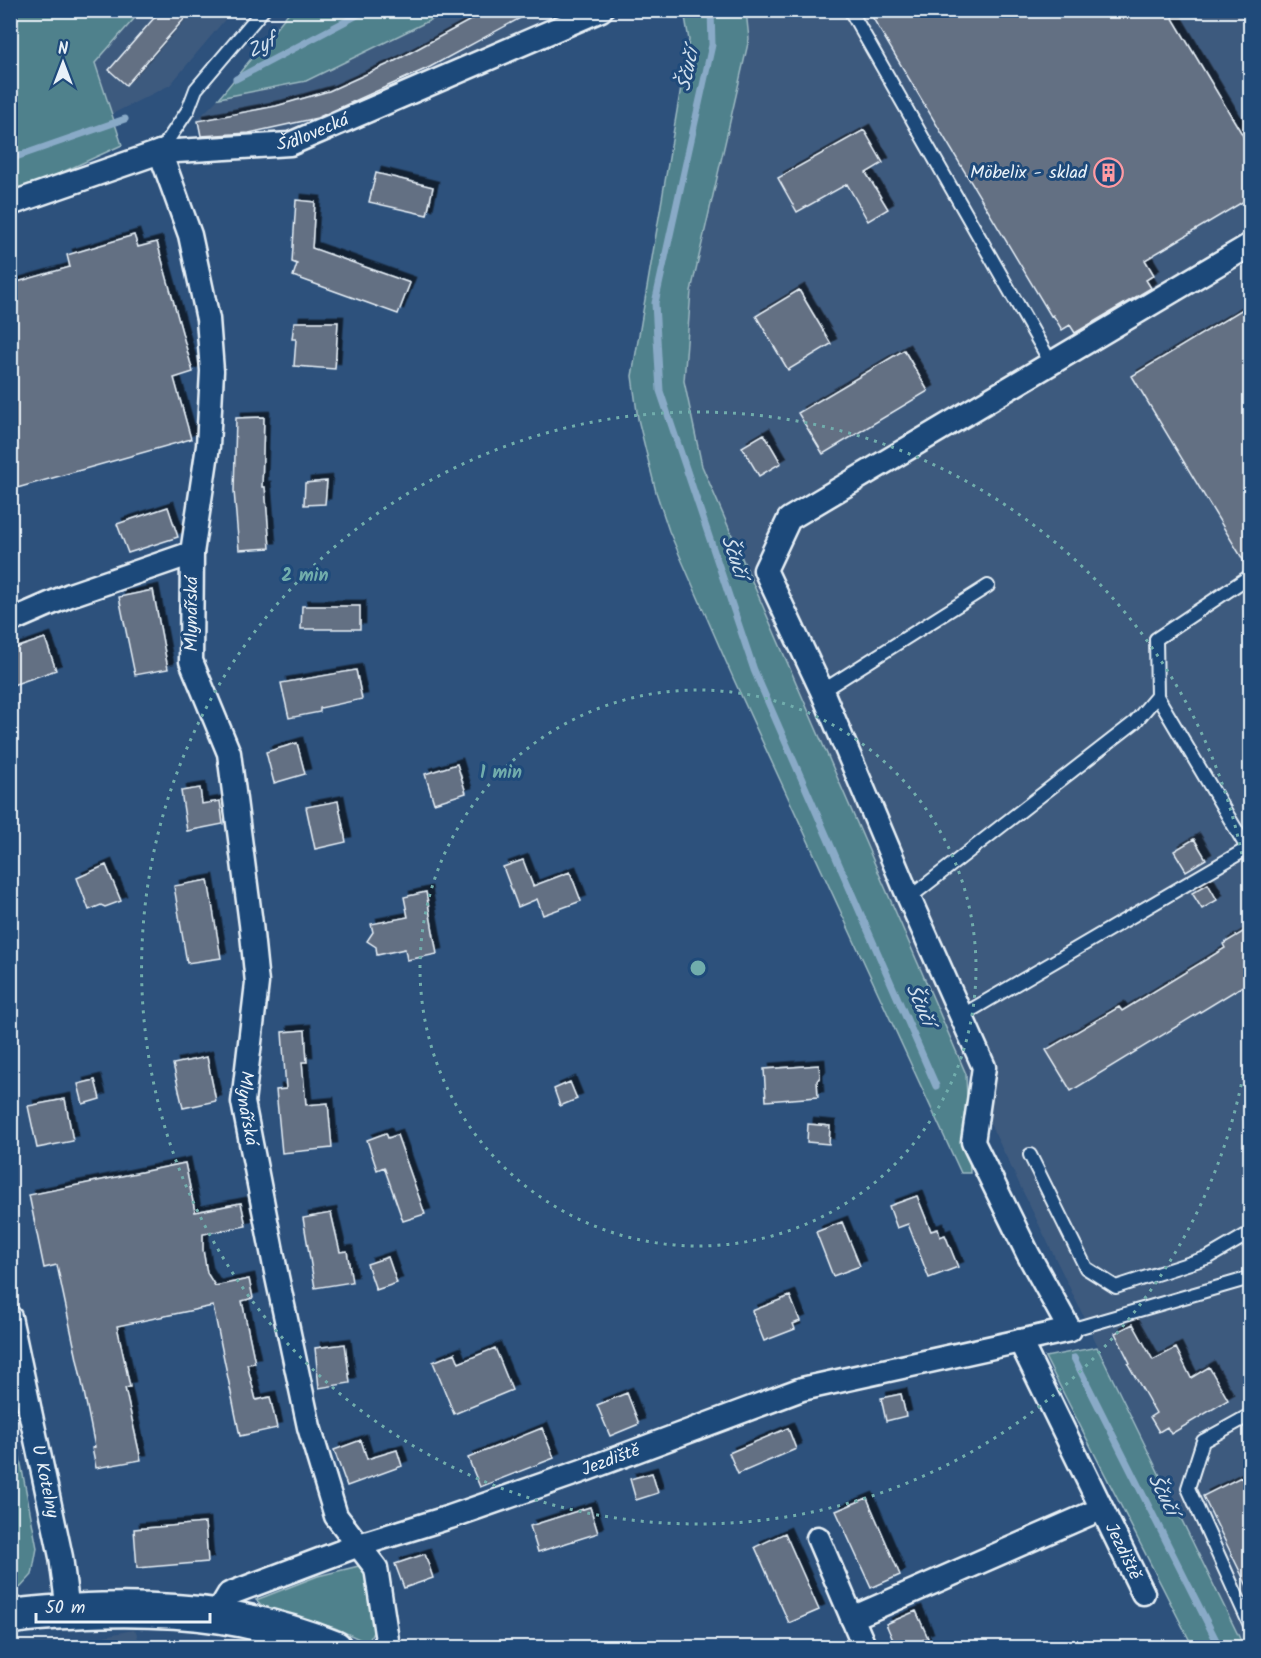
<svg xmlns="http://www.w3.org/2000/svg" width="1261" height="1658" viewBox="0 0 1261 1658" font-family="Kalam,sans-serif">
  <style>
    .built { fill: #3e5a7e }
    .green { fill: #50818c; stroke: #9cb9c2; stroke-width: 1.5 }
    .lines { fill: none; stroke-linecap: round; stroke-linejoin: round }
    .stream { stroke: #89aac7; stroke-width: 7 }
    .building { fill: #646f83; stroke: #e8f1f8; stroke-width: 1.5; filter: url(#shadow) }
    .lane-casing { stroke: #e8f1f8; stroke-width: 16 }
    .street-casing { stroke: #e8f1f8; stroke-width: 27 }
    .secondary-casing { stroke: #e8f1f8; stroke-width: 38 }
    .lane { stroke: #1f4a7a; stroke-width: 12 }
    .street { stroke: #1f4a7a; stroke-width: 22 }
    .secondary { stroke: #1f4a7a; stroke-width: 33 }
    .ring { fill: none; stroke: #71adac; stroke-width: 3; stroke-dasharray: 3 6 }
    .labels { text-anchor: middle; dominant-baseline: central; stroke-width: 6; stroke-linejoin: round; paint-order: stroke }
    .street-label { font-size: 18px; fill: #e8f1f8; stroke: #1f4a7a }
    .poi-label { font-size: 18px; fill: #e8f1f8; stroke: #1f4a7a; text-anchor: end }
    .water-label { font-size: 20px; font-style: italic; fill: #d0dfec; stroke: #1f4a7a }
    .centre { fill: #71adac; stroke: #1f4a7a; stroke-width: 3 }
    .ring-label { font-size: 18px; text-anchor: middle; font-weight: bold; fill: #71adac; stroke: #1f4a7a; stroke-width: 6; stroke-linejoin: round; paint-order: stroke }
  </style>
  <defs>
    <filter id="shadow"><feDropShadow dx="5.5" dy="-5.5" stdDeviation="0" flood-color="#0009"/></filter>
  </defs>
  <rect width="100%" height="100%" fill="#2d517c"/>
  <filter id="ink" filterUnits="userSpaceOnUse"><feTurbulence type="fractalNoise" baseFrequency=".0167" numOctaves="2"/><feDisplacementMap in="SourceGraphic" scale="12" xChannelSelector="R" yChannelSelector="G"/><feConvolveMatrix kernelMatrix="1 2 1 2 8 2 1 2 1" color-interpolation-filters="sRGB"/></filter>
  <g filter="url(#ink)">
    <path class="built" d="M 141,11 L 232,11 L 170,85 L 112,114 L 95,63 Z
      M 449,11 L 558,11 L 478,53 L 333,123 L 250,148 L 202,142 L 197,120 L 219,98 L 306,81 Z
      M 746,11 L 1250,11 L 1250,1647 L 1244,1647 L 966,1074 L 702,466 L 684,381 L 691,291 L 749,39 Z
      M 133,1630 L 136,1631 L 140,1647 L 52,1647 Z"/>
    <path class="green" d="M 10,11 L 141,11 L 95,63 L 122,145 L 32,186 L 10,194 Z
      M 290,11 L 290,10 L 449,11 L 306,81 L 219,98 Z
      M 684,11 L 746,11 L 749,39 L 691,291 L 684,381 L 702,466 L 966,1074 L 970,1173 L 961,1173 L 734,680 L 669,531 L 656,492 L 638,419 L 632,376 L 689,40 Z
      M 1097,1347 L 1244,1647 L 1193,1647 L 1045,1357 Z
      M 15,1433 L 37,1548 L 32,1575 L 21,1587 L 11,1593 L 10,1434 Z
      M 363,1565 L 370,1582 L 375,1628 L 368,1643 L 335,1628 L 266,1609 L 256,1600 L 318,1576 Z"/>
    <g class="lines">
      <path class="stream" d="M 711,10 L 712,45 L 655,303 L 660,391 L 754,670 L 936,1086
        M 236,79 L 367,10
        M 10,159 L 125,119
        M 1074,1358 L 1220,1648"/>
    </g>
    <path class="building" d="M 161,10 L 192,10 L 126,85 L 109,70 Z
      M 489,10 L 535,10 L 430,67 L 317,118 L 249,133 L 201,136 L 198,121 L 276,106 L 329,91 L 393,62 Z
      M 868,10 L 1168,10 L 1251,149 L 1251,197 L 1145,260 L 1154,275 L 1146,280 L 1151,288 L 1075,333 L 1070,325 L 1062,330 L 1053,315 L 1051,316 Z
      M 864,130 L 883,163 L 866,173 L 888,209 L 868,221 L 847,184 L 797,212 L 778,178 Z
      M 376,173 L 433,187 L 427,215 L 369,202 Z
      M 296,200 L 315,202 L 312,248 L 410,283 L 398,314 L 293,276 L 297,264 L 292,262 Z
      M 134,235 L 138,247 L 157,242 L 193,372 L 174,378 L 191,439 L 10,490 L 10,284 L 70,267 L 67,255 Z
      M 799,290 L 831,344 L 788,370 L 756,316 Z
      M 1251,304 L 1251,568 L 1248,568 L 1132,376 Z
      M 294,322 L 338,322 L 335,369 L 294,366 L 296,339 L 292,339 Z
      M 904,350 L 928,391 L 823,454 L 798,413 Z
      M 264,417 L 262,487 L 265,487 L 270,548 L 239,550 L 234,491 L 236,418 Z
      M 764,434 L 781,463 L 759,476 L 742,447 Z
      M 327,481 L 325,504 L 304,505 L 305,483 Z
      M 168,507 L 178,537 L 128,553 L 117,524 Z
      M 153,590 L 168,669 L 135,675 L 119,597 Z
      M 302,606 L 360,606 L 360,629 L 301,629 Z
      M 45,638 L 56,670 L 10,686 L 10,650 Z
      M 356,670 L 362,699 L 320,708 L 320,712 L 289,718 L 281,683 Z
      M 297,743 L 305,774 L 274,783 L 266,752 Z
      M 457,764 L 466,793 L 434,803 L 425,774 Z
      M 200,788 L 202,804 L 220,801 L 223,824 L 187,831 L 181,791 Z
      M 338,801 L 346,842 L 315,849 L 306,807 Z
      M 1194,839 L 1206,859 L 1186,871 L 1174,851 Z
      M 523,860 L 533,886 L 570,872 L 581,901 L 543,915 L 537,899 L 518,907 L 503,867 Z
      M 106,865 L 121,901 L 105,907 L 101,905 L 89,910 L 77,878 Z
      M 208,880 L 221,958 L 187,963 L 174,886 Z
      M 1208,884 L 1217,900 L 1202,909 L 1192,893 Z
      M 426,892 L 437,954 L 407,960 L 405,949 L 377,955 L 376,947 L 367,941 L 373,932 L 371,924 L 408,917 L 404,897 Z
      M 1251,927 L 1251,981 L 1071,1091 L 1046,1050 L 1119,1007 L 1122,1011 L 1225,948 L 1223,944 Z
      M 305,1030 L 307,1062 L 302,1062 L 306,1105 L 328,1103 L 332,1148 L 282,1153 L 276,1090 L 286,1089 L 282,1032 Z
      M 207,1057 L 216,1101 L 183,1108 L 173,1064 Z
      M 819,1065 L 820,1077 L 817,1081 L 818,1097 L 766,1101 L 764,1069 Z
      M 95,1080 L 100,1099 L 83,1104 L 78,1084 Z
      M 570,1082 L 577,1099 L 560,1106 L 554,1089 Z
      M 65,1099 L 73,1141 L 37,1148 L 28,1106 Z
      M 808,1124 L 830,1126 L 829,1144 L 807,1142 Z
      M 386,1133 L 388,1138 L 397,1135 L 425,1214 L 403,1221 L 384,1167 L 377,1170 L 367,1140 Z
      M 185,1163 L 195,1212 L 241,1203 L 246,1226 L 203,1234 L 203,1250 L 207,1273 L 215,1286 L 249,1279 L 253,1298 L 242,1301 L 255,1363 L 247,1364 L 256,1400 L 270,1397 L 277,1428 L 240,1436 L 213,1306 L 117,1326 L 130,1387 L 125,1388 L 141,1460 L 96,1468 L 92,1448 L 95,1447 L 84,1392 L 57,1265 L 44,1268 L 29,1195 Z
      M 917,1196 L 931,1231 L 938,1229 L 940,1237 L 945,1235 L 958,1267 L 929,1278 L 908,1224 L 897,1228 L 889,1206 Z
      M 331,1213 L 340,1252 L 347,1251 L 352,1282 L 315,1288 L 303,1218 Z
      M 842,1222 L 860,1266 L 833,1276 L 816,1232 Z
      M 388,1257 L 397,1283 L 376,1290 L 367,1264 Z
      M 790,1296 L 800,1321 L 793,1324 L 795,1329 L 764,1341 L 752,1311 Z
      M 1133,1324 L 1153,1360 L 1176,1348 L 1191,1378 L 1209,1367 L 1228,1400 L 1171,1434 L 1167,1427 L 1159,1432 L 1150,1417 L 1156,1413 L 1128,1364 L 1130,1363 L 1115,1333 Z
      M 345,1344 L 350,1383 L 319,1388 L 315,1348 Z
      M 495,1348 L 512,1390 L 454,1414 L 433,1362 L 455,1353 L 459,1363 Z
      M 627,1393 L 639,1424 L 610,1436 L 597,1405 Z
      M 901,1394 L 906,1416 L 886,1421 L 881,1398 Z
      M 542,1428 L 554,1458 L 480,1487 L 468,1458 Z
      M 788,1428 L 796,1449 L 738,1474 L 729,1453 Z
      M 361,1440 L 367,1459 L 397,1450 L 402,1466 L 347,1486 L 334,1450 Z
      M 652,1473 L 658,1493 L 636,1500 L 630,1479 Z
      M 1241,1477 L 1251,1498 L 1251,1594 L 1203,1496 Z
      M 867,1498 L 900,1575 L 871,1588 L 836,1511 Z
      M 590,1507 L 598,1533 L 538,1552 L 530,1526 Z
      M 205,1523 L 208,1562 L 137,1568 L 134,1529 Z
      M 785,1533 L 819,1610 L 789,1623 L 755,1547 Z
      M 425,1554 L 433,1578 L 404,1588 L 395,1564 Z
      M 916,1611 L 928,1638 L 923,1640 L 927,1647 L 896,1647 L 886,1624 Z"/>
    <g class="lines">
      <defs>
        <path id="lane" d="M 850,10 L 1051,363
          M 160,152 L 188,110 L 196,89 L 263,10
          M 822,691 L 988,586
          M 1157,696 L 1250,853
          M 909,898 L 1135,722 L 1157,696 L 1156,639 L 1250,576
          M 961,1016 L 1250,847
          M 1030,1155 L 1086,1268 L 1116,1287 L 1209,1257 L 1250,1233
          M 1070,1330 L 1250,1278
          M 1250,1415 L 1203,1441 L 1188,1488 L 1250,1625"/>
        <g id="street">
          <path id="s1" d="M 160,152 L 190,235 L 208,319 L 212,371 L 208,446 L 192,553 L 191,661 L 229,753 L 251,924 L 257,983 L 243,1102 L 277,1277 L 309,1427 L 336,1516 L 376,1568 L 387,1640 L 386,1648"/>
          <path id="s2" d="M 10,204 L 160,152 L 290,144 L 601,10"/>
          <path d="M 10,621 L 70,595 L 192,553"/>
          <path id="s3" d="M 10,1317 L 61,1557 L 68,1611"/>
          <path id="s4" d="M 1020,1341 L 1143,1593"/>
          <path d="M 818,1538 L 865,1648"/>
          <path id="s5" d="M 217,1614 L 229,1594 L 359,1545 L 450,1517 L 582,1471 L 802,1389 L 1070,1330 L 1028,1254 L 973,1142 L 984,1067 L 909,898 L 822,691 L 765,570 L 789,519 L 1250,245"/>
          <path d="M 852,1618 L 1101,1509"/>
        </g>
        <path id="secondary" d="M 10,1617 C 41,1612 71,1611 102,1610 C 186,1608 256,1616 335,1648"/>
      </defs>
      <use href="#lane" class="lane-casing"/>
      <use href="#street" class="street-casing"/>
      <use href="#secondary" class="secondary-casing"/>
      <use href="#lane" class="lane"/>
      <use href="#street" class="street"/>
      <use href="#secondary" class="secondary"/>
    </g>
  </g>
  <g class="ring">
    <circle cx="698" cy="968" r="278"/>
    <path d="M1250 1031A556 556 0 1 1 1250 905"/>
  </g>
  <defs>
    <symbol id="building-ring" viewBox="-11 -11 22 22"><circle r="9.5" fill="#1f4a7a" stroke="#ff9aa2" stroke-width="1.5"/><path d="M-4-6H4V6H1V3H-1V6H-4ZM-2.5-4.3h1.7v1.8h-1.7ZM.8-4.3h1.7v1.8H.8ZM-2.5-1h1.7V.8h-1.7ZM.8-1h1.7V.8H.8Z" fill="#ff9aa2"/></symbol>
  </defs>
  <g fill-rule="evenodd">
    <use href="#building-ring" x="1092" y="156" width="33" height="33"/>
  </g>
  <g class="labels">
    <g class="street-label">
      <text stroke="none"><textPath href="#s2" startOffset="314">Šídlovecká</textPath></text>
      <text transform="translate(192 614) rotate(-90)">Mlynářská</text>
      <text stroke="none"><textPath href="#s1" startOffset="975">Mlynářská</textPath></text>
      <text stroke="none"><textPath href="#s5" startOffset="428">Jezdiště</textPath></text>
      <text stroke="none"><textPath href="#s3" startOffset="168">U Kotelny</textPath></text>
      <text stroke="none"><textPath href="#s4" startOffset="234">Jezdiště</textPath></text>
    </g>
    <g class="poi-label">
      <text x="1087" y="173">Möbelix - sklad</text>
    </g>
    <g class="water-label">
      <text transform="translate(262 47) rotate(-28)">Zyf</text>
      <text transform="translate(689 70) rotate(-78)">Ščučí</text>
      <text transform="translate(733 557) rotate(71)">Ščučí</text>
      <text transform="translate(919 1005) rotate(66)">Ščučí</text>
      <text transform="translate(1162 1495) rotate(63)">Ščučí</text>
    </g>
  </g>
  <circle cx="698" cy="968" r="9" class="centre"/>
  <g class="ring-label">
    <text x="305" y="581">2 min</text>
    <text x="501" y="778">1 min</text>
  </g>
  <rect width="1261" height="1658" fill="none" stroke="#1f4a7a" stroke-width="36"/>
  <rect x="18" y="18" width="1225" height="1622" fill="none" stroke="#e8f1f8" stroke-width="2" filter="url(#ink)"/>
  <g transform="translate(63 63)" stroke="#1f4a7a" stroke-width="4.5" paint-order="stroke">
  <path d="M0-4.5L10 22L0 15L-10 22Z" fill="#e8f1f8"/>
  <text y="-9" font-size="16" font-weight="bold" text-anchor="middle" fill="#e8f1f8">N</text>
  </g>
  <path d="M36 1613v9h174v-9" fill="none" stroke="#e8f1f8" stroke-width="3"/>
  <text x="45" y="1613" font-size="18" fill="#e8f1f8" stroke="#1f4a7a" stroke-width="4.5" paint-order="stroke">50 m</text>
</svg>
